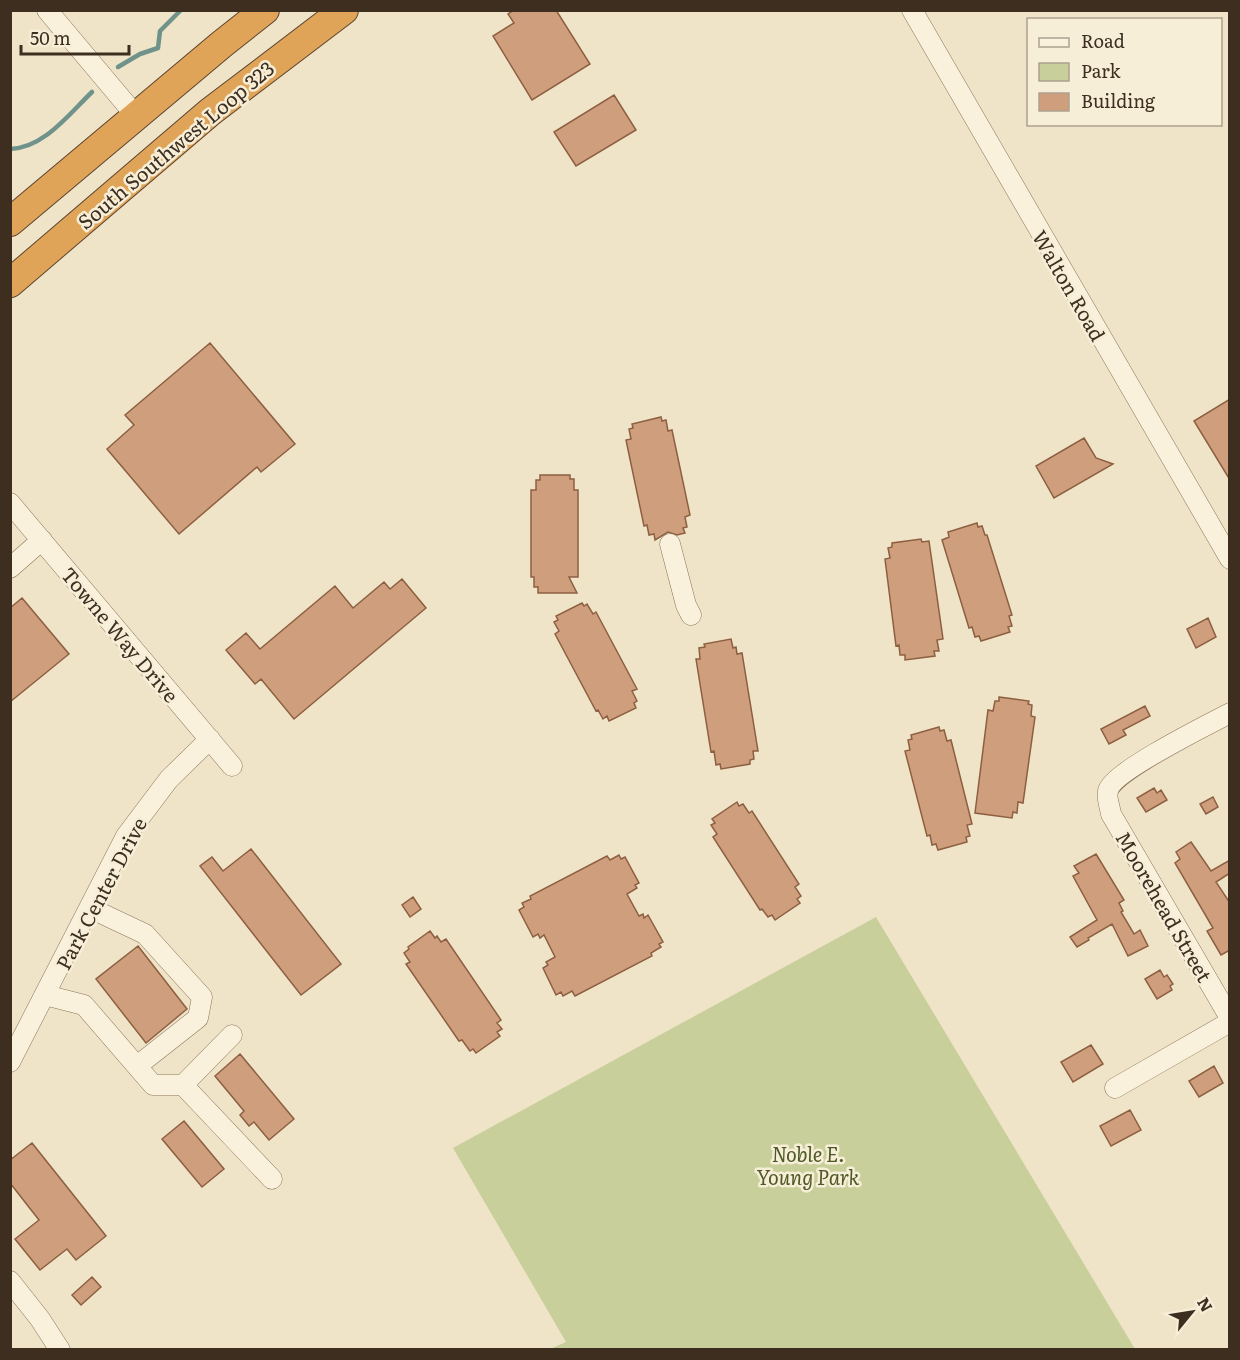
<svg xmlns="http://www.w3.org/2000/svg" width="1240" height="1360" viewBox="0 0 1240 1360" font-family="Literata,serif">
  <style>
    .green { fill: #c9cf9b }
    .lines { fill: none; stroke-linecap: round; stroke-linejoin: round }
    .stream { stroke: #6f938a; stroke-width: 4.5 }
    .building { fill: #cf9f7d; stroke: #8d5f41; stroke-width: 1.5 }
    .minor-casing { stroke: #8d765c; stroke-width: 21 }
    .highway-casing { stroke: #5b4430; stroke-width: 30 }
    .minor { stroke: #faf1dc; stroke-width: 20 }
    .highway { stroke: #e0a458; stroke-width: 28 }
    .labels { text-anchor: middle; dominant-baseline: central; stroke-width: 5; stroke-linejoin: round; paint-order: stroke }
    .street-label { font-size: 20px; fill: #3d2e20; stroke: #f7eed8 }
    .park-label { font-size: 20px; font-style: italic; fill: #4d5a26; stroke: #f7eed8 }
  </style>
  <rect width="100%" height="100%" fill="#f0e4c8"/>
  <path class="green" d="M 876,917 L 1135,1349 L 550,1349 L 566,1342 L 453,1148 Z"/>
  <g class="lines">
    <path class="stream" d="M 118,67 L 140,54 L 158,48 L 160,31 L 181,10
      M 10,149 C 44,148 69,114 92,92"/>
  </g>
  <path class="building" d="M 514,10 L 556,10 L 590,64 L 532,100 L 493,36 L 514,23 L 508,14 Z
    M 614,95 L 636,130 L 576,166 L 554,132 Z
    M 210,343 L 295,444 L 261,472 L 257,467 L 179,534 L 107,449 L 134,425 L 125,415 Z
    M 1230,399 L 1230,480 L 1194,421 Z
    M 661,417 L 662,421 L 666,420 L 668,431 L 672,430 L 690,515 L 685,517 L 687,527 L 683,528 L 685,533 L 677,535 L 668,532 L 655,540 L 654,534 L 649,535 L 647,525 L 644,526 L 626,440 L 631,439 L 629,429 L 633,428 L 632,424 Z
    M 1084,438 L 1096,458 L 1113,464 L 1054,498 L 1036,466 Z
    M 540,475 L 570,475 L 570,479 L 574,479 L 574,490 L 578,490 L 578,577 L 569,577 L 577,593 L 538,593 L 538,587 L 534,587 L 534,577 L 531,577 L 531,490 L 536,490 L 536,480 L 540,480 Z
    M 977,523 L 978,527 L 982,526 L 985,535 L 987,535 L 1012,615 L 1009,616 L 1012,626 L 1008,627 L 1010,632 L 981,641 L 979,636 L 975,637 L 972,627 L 969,628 L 942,540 L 949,537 L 948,532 Z
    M 921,539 L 922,542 L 929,541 L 943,639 L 937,640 L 939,651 L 934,651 L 935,656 L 905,660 L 905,655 L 900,655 L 899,645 L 896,646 L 885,559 L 890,558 L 888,548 L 892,547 L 892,543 Z
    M 402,579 L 426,608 L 294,719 L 261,679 L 255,684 L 226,650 L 246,633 L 260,649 L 335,586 L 353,608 L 384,582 L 390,589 Z
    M 22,598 L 69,654 L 10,702 L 10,608 Z
    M 582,603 L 584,606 L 587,604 L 593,614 L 596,612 L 637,689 L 632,691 L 637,701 L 634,703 L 636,708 L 609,721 L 607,716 L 603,719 L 598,710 L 596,711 L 555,634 L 559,631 L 554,622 L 558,620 L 556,616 Z
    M 1208,618 L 1216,637 L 1196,648 L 1187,629 Z
    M 731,639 L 733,648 L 736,647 L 737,654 L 742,653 L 758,751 L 753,751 L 754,759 L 750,760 L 750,764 L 721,769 L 720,764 L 716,765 L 714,751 L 711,752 L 696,659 L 700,659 L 699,648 L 705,647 L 704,644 Z
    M 999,697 L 1029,701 L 1028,704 L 1032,705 L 1031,716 L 1035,717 L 1023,803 L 1018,802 L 1017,813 L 1013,812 L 1012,818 L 975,813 L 988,710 L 993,711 L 995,701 L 999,701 Z
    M 1145,706 L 1150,716 L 1123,730 L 1126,735 L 1109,744 L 1101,729 Z
    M 939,727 L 940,731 L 944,730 L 947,741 L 951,740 L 972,824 L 967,825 L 970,836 L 966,837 L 967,842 L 938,850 L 936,844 L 932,845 L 930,835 L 927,836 L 905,751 L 910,750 L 908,740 L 912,739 L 911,735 Z
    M 1154,788 L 1157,793 L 1161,790 L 1167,800 L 1146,812 L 1137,798 Z
    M 1213,797 L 1218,807 L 1206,814 L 1200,804 Z
    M 737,802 L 739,806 L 743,804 L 749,813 L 752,811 L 799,884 L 795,887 L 801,896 L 797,899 L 800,903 L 775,920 L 772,915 L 768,917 L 762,909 L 760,910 L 713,837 L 717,834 L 711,825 L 715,823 L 712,819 Z
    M 1191,842 L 1211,871 L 1230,860 L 1230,873 L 1216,882 L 1230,903 L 1230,950 L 1221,955 L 1207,931 L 1213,928 L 1175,863 L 1180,859 L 1176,852 Z
    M 251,849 L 341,964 L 301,995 L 200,866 L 212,857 L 223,871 Z
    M 1096,854 L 1124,900 L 1119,903 L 1123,911 L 1121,912 L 1134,934 L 1140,930 L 1148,946 L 1128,956 L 1112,924 L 1088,938 L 1089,940 L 1077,947 L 1070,937 L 1097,920 L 1073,876 L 1079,873 L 1074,866 Z
    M 619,855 L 621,859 L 625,857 L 639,883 L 635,885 L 637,888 L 627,894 L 639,916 L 643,914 L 644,918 L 648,915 L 663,942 L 659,944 L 661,947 L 651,953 L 652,956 L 575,996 L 572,991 L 563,996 L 561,992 L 556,995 L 543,968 L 548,965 L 546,962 L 555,957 L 544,935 L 540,938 L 538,934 L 533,937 L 519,910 L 524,907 L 522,903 L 531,899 L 530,896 L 607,856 L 610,860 Z
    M 413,897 L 421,909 L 410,917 L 402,905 Z
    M 430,931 L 435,938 L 437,936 L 441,942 L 446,939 L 501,1020 L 497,1023 L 502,1029 L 497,1032 L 500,1036 L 476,1053 L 473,1049 L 470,1051 L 462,1040 L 459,1041 L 406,964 L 410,962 L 404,953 L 409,949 L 408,947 Z
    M 138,946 L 187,1009 L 146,1043 L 96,979 Z
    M 1160,970 L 1164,977 L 1167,975 L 1173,984 L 1170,986 L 1172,990 L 1157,999 L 1145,979 Z
    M 1091,1045 L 1103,1064 L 1073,1082 L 1061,1062 Z
    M 240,1054 L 294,1119 L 269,1140 L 254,1122 L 249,1126 L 240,1115 L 244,1111 L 215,1076 Z
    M 1214,1066 L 1223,1083 L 1199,1097 L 1189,1081 Z
    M 1130,1110 L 1141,1130 L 1111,1146 L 1100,1126 Z
    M 184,1121 L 224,1169 L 202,1187 L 162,1139 Z
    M 32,1143 L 106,1236 L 76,1260 L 67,1249 L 40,1270 L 15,1239 L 39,1220 L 10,1183 L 10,1160 Z
    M 92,1277 L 101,1287 L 81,1305 L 72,1295 Z"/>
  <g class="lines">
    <defs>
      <path id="minor" d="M 47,10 L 136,116
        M 912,10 L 1230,559
        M 10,503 L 232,766
        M 670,544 L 686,605 L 691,615
        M 10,568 L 42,540
        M 1230,713 C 1209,724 1112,772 1108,791 C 1106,797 1110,807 1111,814 L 1230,1018
        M 90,908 L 145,934 L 202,997 L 198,1018 L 137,1066
        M 45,995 L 84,1005 L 153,1085 L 183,1085 L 272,1179
        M 10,1062 L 126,836 L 169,779 L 210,739
        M 183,1085 L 232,1035
        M 1115,1088 L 1230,1022
        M 10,1281 L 40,1319 L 60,1350"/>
      <path id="highway" d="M 10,222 L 222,44 L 265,10
        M 10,283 L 210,112 L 344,10"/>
    </defs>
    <use href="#minor" class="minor-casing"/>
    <use href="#highway" class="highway-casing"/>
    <use href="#minor" class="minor"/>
    <use href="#highway" class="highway"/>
  </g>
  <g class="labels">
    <g class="street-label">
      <text transform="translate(175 144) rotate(-40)">South Southwest Loop 323</text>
      <text transform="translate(1070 285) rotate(60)">Walton Road</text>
      <text transform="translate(121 634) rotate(50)">Towne Way Drive</text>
      <text transform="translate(100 893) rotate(-62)">Park Center Drive</text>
      <text transform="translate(1165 906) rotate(60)">Moorehead Street</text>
    </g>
    <g class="park-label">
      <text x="808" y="1153">Noble E.<tspan x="808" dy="23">Young Park</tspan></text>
    </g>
  </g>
  <rect width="1240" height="1360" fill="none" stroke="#3d2e20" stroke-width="24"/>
  <rect x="1027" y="18" width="195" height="108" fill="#f7eed8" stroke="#ada18e" stroke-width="1.5"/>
  <rect x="1039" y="38" width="30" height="9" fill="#faf1dc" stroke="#ada18e" stroke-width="1.5"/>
  <text x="1081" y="48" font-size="18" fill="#3d2e20">Road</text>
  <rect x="1039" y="63" width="30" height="18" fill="#c9cf9b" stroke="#ada18e" stroke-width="1.5"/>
  <text x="1081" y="78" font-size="18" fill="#3d2e20">Park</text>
  <rect x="1039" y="93" width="30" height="18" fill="#cf9f7d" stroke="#ada18e" stroke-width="1.5"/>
  <text x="1081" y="108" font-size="18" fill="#3d2e20">Building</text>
  <g transform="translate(1192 1312) rotate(60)" stroke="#f7eed8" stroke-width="4.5" paint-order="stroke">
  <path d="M0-4.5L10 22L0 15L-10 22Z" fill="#3d2e20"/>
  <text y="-9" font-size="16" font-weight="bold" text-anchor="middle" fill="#3d2e20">N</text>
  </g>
  <path d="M21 45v9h108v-9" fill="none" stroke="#3d2e20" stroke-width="3"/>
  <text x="30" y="45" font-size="18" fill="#3d2e20" stroke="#f7eed8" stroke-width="4.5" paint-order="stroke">50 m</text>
</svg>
